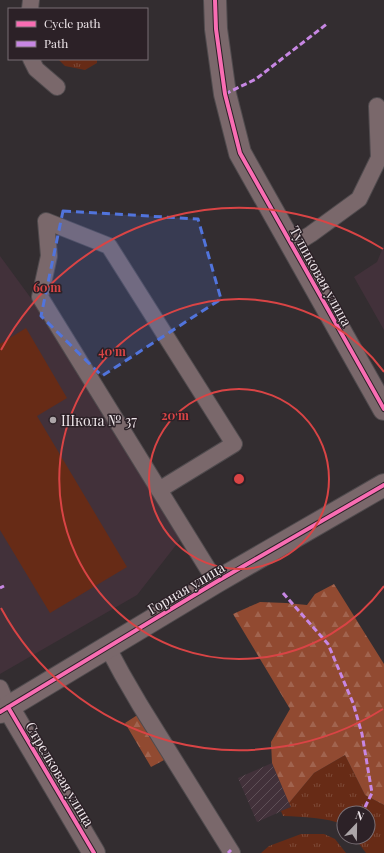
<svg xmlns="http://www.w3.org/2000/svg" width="384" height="853" viewBox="0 0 384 853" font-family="'Playfair Display',serif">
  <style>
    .built { fill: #42313a }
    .industrial { fill: url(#industrial-furrows) }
    .grass { fill: url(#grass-tufts) }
    .forest { fill: url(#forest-firs) }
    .garden { fill: #672b16 }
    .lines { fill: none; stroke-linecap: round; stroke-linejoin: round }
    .service-casing { stroke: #504b4e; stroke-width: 18 }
    .minor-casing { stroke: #504b4e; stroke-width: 24 }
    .service { stroke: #7a686b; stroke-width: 16 }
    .minor { stroke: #7a686b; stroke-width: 22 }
    .quiet { stroke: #c787e3; stroke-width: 3; stroke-dasharray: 6 3; stroke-linecap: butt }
    .cycleway-casing { stroke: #2c2127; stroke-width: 6 }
    .cycleway { stroke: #f96db3; stroke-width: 4 }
    .marked { fill: #5174dc; fill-opacity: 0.2; stroke: #5174dc; stroke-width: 3; stroke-dasharray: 8 5; stroke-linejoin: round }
    .ring { fill: none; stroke: #d94445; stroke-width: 2 }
    .poi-dot { fill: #aca5a8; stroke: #2c2127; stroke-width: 1.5 }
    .labels { text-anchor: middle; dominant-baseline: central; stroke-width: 3; stroke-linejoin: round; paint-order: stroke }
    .street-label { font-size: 14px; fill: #ede5e9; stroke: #2c2127 }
    .poi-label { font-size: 14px; fill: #ede5e9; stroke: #2c2127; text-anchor: start }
    .centre { fill: #d94445; stroke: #2c2127; stroke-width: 2 }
    .ring-label { font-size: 12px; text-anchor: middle; font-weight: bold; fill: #d94445; stroke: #2c2127; stroke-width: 3; stroke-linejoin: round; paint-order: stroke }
  </style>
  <defs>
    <pattern id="industrial-furrows" width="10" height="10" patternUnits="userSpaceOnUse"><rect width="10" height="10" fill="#42313a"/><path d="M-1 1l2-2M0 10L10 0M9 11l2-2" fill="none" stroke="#5e4f56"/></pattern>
    <pattern id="grass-tufts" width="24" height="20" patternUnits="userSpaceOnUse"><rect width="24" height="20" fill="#672b16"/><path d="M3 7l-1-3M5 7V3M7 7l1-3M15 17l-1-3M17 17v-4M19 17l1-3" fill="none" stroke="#7d4a38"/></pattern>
    <pattern id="forest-firs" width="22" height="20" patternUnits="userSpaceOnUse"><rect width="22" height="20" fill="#914a31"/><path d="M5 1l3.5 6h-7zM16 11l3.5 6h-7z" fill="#a1644f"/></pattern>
  </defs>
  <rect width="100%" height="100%" fill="#332d30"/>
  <path class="built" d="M 384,245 L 384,330 L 354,277 L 377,262 Z
    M 0,256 L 33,301 L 180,540 L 137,595 L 0,674 Z"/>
  <path class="industrial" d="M 272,763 L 291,807 L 257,822 L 238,778 Z"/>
  <path class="grass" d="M 58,59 L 97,59 L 97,63 L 85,70 L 65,66 Z
    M 345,755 L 365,795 L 384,805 L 384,853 L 366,853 L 354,837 L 368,837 L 368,813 L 344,813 L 344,825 C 325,817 304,817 283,816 L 281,811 L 291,807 L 289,803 L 314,773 Z
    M 301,834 L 324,834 L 335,839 L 346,853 L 261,853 L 269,846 Z"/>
  <path class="forest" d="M 334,584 L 384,664 L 384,805 L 365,795 L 345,755 L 314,773 L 289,803 L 272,763 L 271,742 L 290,709 L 233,614 L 260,602 L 286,603 L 307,605 L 315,594 Z
    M 139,714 L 166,759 L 151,767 L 125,723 Z"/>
  <path class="garden" d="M 26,328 L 67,398 L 37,416 L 127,567 L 50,613 L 0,530 L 0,344 Z"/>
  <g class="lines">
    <defs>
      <path id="service" d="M 30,9 L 31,0
        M 31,59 L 36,69 L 57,87
        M 292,246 L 311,234 L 359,199 L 379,158 L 377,106
        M 159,490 L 234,444 L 109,246 L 46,221 L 49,256 L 40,297 L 216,582
        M 108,648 L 122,674 L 140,705 L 232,853
        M 0,688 L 8,707"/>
      <path id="minor" d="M 215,0 L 216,29 L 225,94 L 240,153 L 384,409
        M 8,707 L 94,853
        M 0,712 L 216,582 L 384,485"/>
    </defs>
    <use href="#service" class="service-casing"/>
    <use href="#minor" class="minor-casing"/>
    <use href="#service" class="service"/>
    <use href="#minor" class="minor"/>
    <path class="quiet" d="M 225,94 L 256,79 L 328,23
      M 0,588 L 4,586
      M 283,593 L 328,644 L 353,703 L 362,734 L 372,793 L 362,813
      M 348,841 L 350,837
      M 228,853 L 231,850"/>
    <defs>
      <path id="cycleway" d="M 215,0 L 216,29 L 225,94 L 240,153 L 384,409
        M 8,707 L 94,853
        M 0,712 L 216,582 L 384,485"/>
    </defs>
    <use href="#cycleway" class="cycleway-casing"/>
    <use href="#cycleway" class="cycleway"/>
  </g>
  <path class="marked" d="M 63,211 L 198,219 L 221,299 L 102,376 L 41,316 Z"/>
  <g class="ring">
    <circle cx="239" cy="479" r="90"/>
    <path d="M384 586A180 180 0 1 1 384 372"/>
    <path d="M383 709A271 271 0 0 1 1 608M1 350A271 271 0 0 1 383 249"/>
  </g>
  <circle class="poi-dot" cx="53" cy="420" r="4"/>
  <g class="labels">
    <g class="street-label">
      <text transform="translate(321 276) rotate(61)">Тупиковая улица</text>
      <text transform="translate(186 588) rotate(-31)">Горная улица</text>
      <text transform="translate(60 774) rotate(59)">Стрелковая улица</text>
    </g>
    <g class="poi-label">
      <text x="61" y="420">Школа № 37</text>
    </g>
  </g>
  <circle cx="239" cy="479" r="6" class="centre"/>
  <g class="ring-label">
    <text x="47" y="292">60 m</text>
    <text x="112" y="356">40 m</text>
    <text x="175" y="420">20 m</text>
  </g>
  <rect x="8" y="8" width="140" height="52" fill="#2c2127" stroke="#796f75"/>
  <rect x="16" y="21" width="20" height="6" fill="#f96db3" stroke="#796f75"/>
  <text x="44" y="28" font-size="12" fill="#ede5e9">Cycle path</text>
  <rect x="16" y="41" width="20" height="6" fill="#c787e3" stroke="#796f75"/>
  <text x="44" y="48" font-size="12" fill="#ede5e9">Path</text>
  <g transform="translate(356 825) rotate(22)"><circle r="19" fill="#2c2127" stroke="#796f75"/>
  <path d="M0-3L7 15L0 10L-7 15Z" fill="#aca5a8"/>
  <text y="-6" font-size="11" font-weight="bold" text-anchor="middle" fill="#ede5e9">N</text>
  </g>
</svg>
